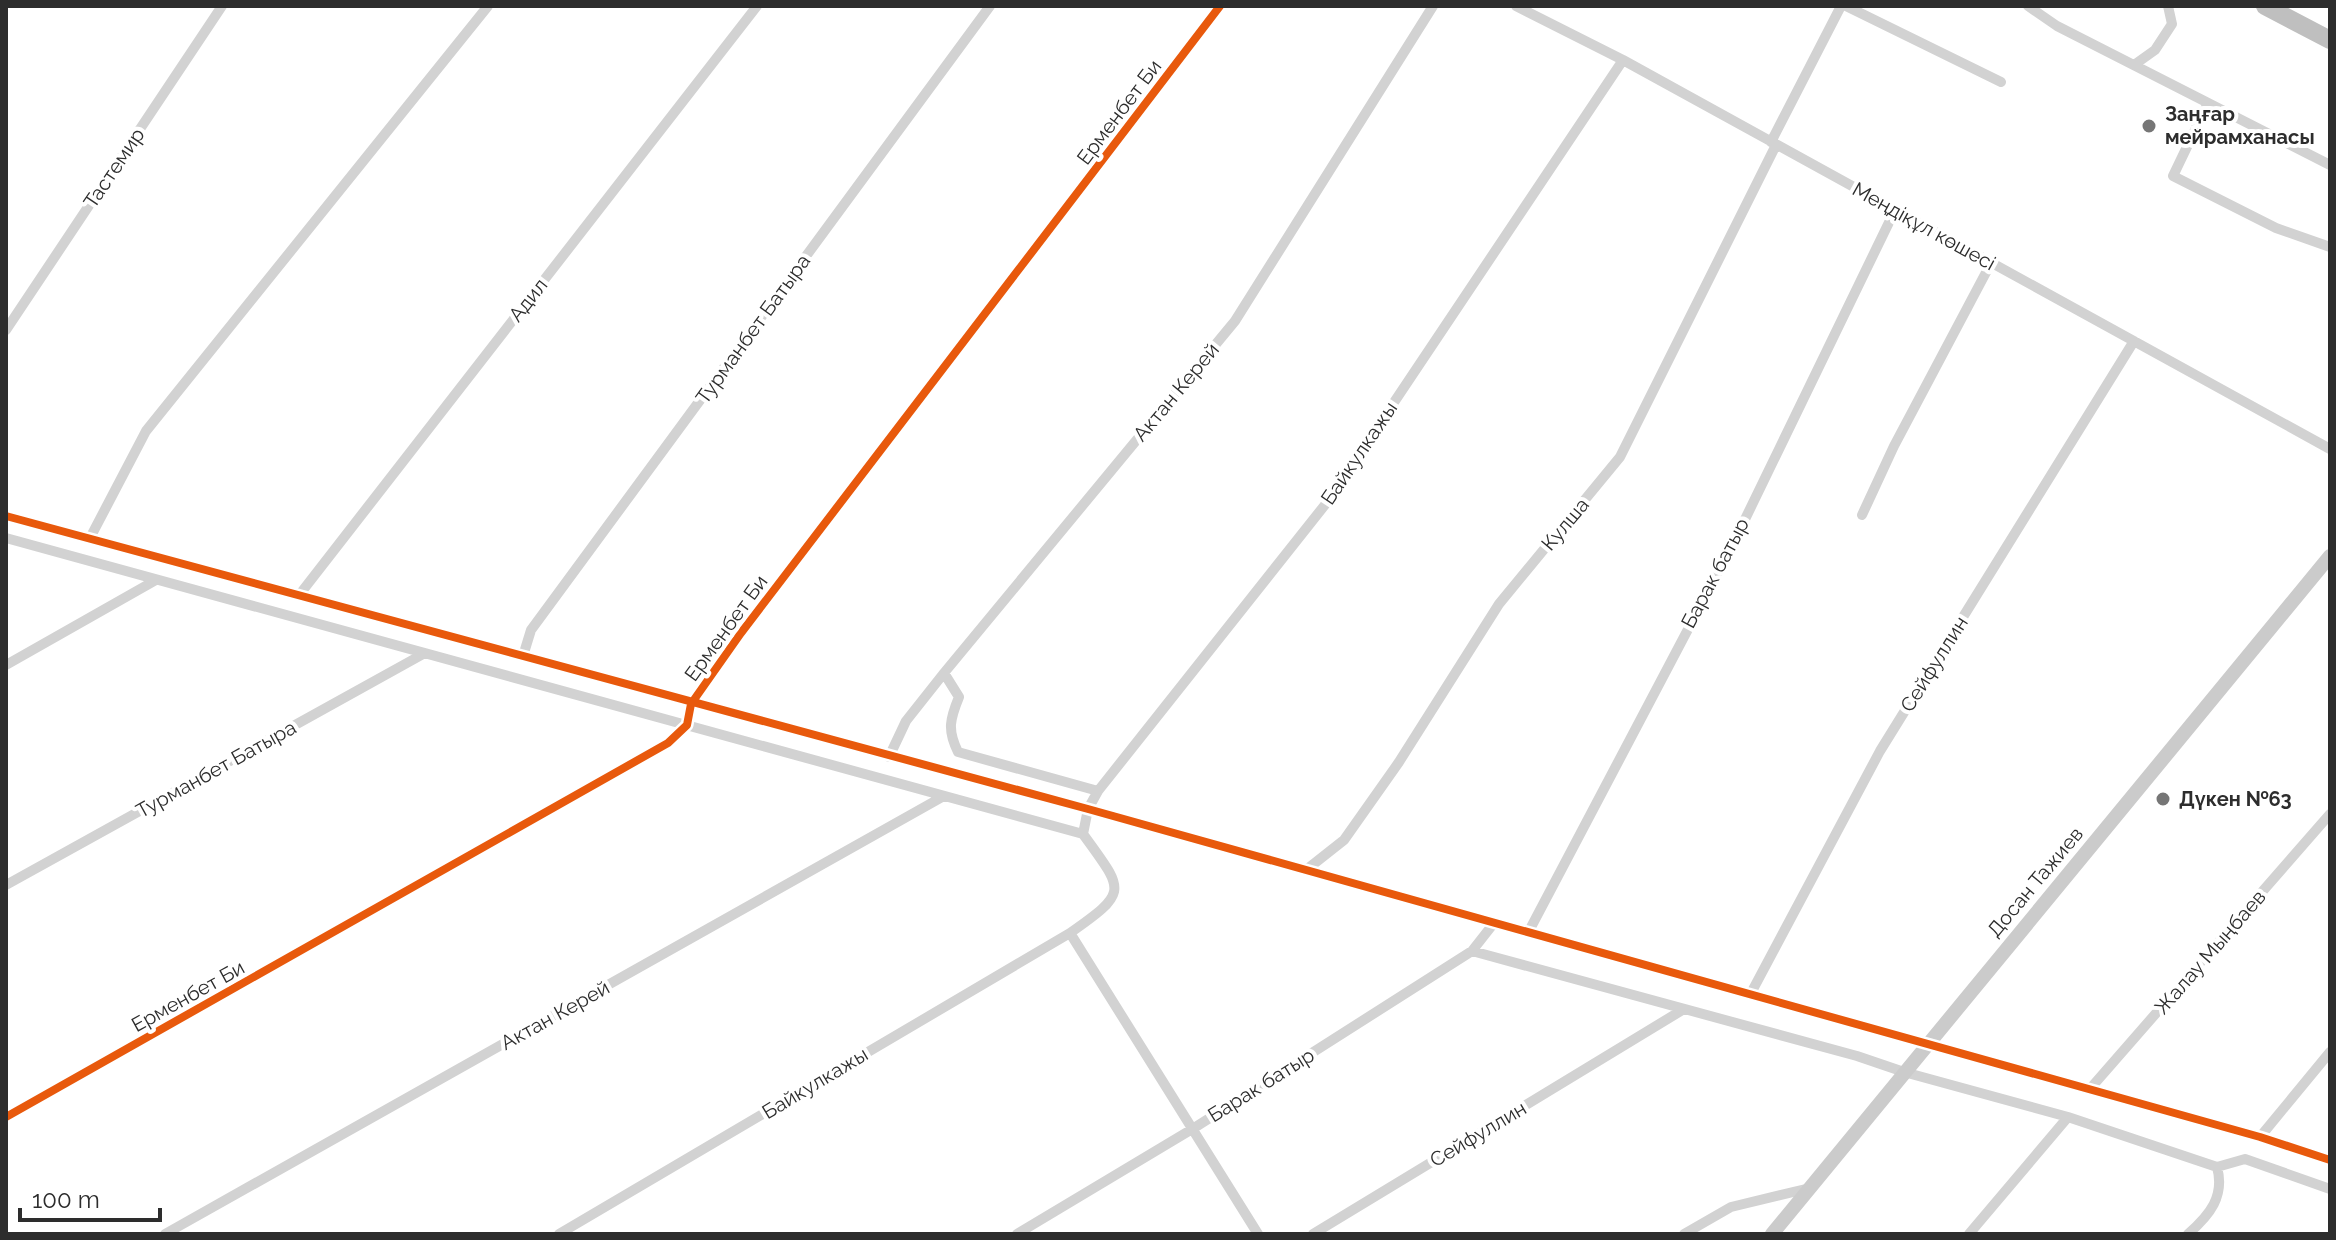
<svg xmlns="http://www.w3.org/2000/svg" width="2336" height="1240" viewBox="0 0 2336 1240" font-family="Raleway,sans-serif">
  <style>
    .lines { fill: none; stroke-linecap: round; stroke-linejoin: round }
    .street { stroke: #d2d2d2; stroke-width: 10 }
    .secondary { stroke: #cbcbcb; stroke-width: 14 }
    .highway { stroke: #bfbfbf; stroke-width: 18 }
    .cycleway-casing { stroke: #fff; stroke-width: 13 }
    .cycleway { stroke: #e8590c; stroke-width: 8 }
    .poi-dot { fill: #767676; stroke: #fff; stroke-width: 3 }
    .labels { text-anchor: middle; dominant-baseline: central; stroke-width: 8; stroke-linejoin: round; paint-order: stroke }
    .street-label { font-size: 20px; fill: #2d2d2d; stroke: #fff }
    .poi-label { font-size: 20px; font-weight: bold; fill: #2d2d2d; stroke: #fff; text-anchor: start }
  </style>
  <rect width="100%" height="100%" fill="#fff"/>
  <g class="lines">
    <path class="street" d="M 1516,6 L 1623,60 L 2330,449
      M 1846,6 L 2001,82
      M 2028,6 L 2057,26 L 2330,165
      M 2134,65 L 2155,50 L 2172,24 L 2168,6
      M 2208,103 L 2173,176 L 2276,228 L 2330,247
      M 1771,142 L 1841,6
      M 6,330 L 222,6
      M 1862,515 L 1894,446 L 1991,263
      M 6,516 L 1088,809 L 2260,1137 L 2330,1160
      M 6,538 L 1083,834 C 1124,891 1130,891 1070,933 L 559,1234
      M 90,538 L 146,431 L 488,6
      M 300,594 L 757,6
      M 523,656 L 531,630 L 990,6
      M 6,665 L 156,580
      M 944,673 L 959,697 C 950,719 947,730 958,752 L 1098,791
      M 889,757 L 906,721 L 944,673 L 1235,321 L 1433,6
      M 1083,834 L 1088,809 L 1098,791 L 1328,501 L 1623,60
      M 1306,870 L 1344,840 L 1399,762 L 1499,604 L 1620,457 L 1776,145
      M 6,885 L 425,653
      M 1070,933 L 1258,1234
      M 1528,933 L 1734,542 L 1895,210
      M 1472,951 L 1857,1056 L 1904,1072 L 2068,1117 L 2217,1167 L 2245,1159 L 2330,1189
      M 1750,995 L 1880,751 L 2134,341
      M 2089,1090 L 2330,814
      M 6,1117 L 668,743 L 687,725 L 691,704 L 741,633 L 1220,6
      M 2260,1137 L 2330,1052
      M 165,1234 L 944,796
      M 1017,1234 L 1194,1128 L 1472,951 L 1494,923
      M 1313,1234 L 1684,1009
      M 1684,1234 L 1731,1207 L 1810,1188
      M 1969,1234 L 2068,1117
      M 2188,1234 C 2210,1215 2225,1196 2217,1167"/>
    <path class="secondary" d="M 1772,1234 L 2330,556"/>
    <path class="highway" d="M 2265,6 L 2330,40"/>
    <defs>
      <path id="cycleway" d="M 6,516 L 1088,809 L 2260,1137 L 2330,1160
        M 6,1117 L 668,743 L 687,725 L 691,704 L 741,633 L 1220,6"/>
    </defs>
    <use href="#cycleway" class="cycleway-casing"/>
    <use href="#cycleway" class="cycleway"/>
  </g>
  <g class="poi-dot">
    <circle cx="2149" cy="126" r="8"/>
    <circle cx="2163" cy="799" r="8"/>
  </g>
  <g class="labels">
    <g class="street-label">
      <text transform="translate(1119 112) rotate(-53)">Ерменбет Би</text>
      <text transform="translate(114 168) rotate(-56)">Тастемир</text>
      <text transform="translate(1924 226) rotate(29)">Меңдіқұл көшесі</text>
      <text transform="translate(528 300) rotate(-52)">Адил</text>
      <text transform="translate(753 329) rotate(-54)">Турманбет Батыра</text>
      <text transform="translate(1176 392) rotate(-50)">Актан Керей</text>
      <text transform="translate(1359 453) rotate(-56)">Байкулкажы</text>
      <text transform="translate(1565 524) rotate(-50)">Кулша</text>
      <text transform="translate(1715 573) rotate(-62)">Барак батыр</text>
      <text transform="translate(726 628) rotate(-54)">Ерменбет Би</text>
      <text transform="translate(1934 664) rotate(-58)">Сейфуллин</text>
      <text transform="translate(216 769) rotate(-29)">Турманбет Батыра</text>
      <text transform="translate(2035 882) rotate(-50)">Досан Тажиев</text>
      <text transform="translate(2210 952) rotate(-49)">Жалау Мыңбаев</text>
      <text transform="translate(188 996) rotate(-29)">Ерменбет Би</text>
      <text transform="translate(555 1015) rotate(-29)">Актан Керей</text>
      <text transform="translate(815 1083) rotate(-31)">Байкулкажы</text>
      <text transform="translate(1261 1085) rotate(-32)">Барак батыр</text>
      <text transform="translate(1478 1134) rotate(-31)">Сейфуллин</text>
    </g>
    <g class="poi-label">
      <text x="2165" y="114">Заңғар<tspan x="2165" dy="23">мейрамханасы</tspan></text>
      <text x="2179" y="799">Дүкен №63</text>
    </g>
  </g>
  <rect width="2336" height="1240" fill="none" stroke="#2d2d2d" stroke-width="16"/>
  <path d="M20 1208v12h140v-12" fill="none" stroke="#2d2d2d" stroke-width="4"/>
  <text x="32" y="1208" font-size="24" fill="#2d2d2d" stroke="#ffffff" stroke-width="6" paint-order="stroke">100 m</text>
</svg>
